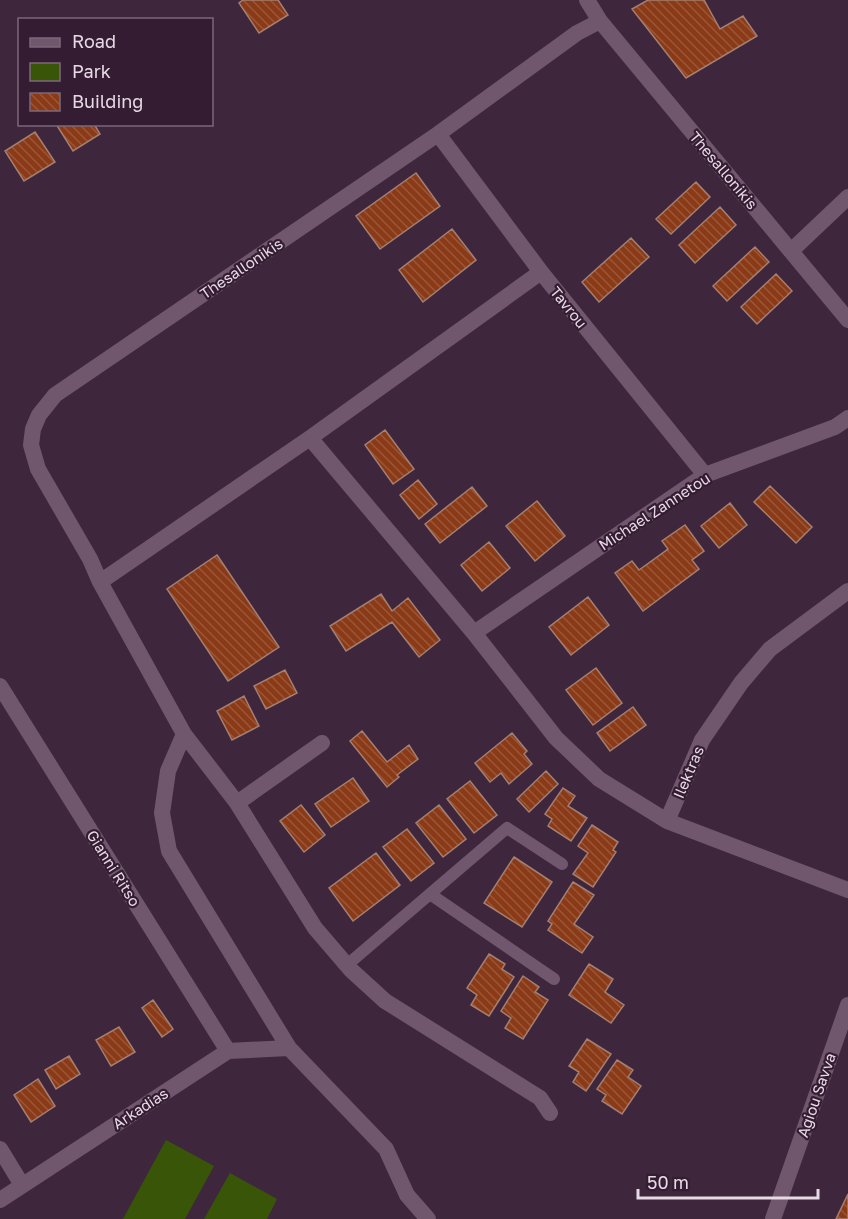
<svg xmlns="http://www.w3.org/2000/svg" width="848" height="1219" viewBox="0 0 848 1219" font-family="'Golos Text',sans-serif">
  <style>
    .green { fill: #395608 }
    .building { fill: url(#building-back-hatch); stroke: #a47f72; stroke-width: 1.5 }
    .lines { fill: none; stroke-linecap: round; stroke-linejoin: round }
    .service { stroke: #71576e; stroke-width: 12 }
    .minor { stroke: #71576e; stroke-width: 16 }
    .tertiary { stroke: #71576e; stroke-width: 16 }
    .labels { text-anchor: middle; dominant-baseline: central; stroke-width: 4.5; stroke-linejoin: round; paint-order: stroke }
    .street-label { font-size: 15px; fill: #e8d9e6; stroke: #341d32 }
  </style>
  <defs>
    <pattern id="building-back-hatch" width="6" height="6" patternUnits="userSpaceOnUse" patternTransform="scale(1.5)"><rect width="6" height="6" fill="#8a3a16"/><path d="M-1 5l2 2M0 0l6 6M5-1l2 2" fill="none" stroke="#9a5638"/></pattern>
  </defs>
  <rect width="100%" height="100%" fill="#3e273c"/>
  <path class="green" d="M 166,1140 L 214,1166 L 185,1219 L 123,1219 Z
    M 230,1173 L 277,1199 L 267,1219 L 204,1219 Z"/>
  <path class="building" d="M 243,0 L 278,0 L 288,15 L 259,33 L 239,3 Z
    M 648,0 L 704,0 L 720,29 L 743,16 L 757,36 L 686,78 L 632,9 Z
    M 56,124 L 94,124 L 100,134 L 73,151 Z
    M 35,132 L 55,162 L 24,181 L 5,151 Z
    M 416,173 L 440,206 L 380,249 L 356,216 Z
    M 696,182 L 710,197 L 671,234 L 656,219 Z
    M 720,207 L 736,225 L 695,263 L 679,245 Z
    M 452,229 L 476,260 L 423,302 L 399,270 Z
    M 631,238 L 649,257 L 599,302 L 582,282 Z
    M 755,247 L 769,262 L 727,301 L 713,286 Z
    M 776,274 L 792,291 L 757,324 L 741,307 Z
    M 385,430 L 414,469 L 393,484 L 365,445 Z
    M 418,480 L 437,504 L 419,519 L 400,495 Z
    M 770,486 L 812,527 L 796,543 L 754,502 Z
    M 472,487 L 487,506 L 440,543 L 425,524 Z
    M 537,501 L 565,536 L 535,561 L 506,526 Z
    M 730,503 L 747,525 L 719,548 L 701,526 Z
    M 685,525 L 704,551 L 692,560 L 699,569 L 643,611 L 615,573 L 632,561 L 639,570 L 668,549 L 662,541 Z
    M 489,542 L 510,568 L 482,591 L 461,565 Z
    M 217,555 L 279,647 L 228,681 L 167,589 Z
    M 381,594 L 392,611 L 408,598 L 440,640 L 419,657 L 392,622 L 346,651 L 330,626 Z
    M 588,597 L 609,625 L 571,655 L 549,627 Z
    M 596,668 L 622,703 L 593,725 L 566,690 Z
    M 285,670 L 297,693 L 266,709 L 254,686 Z
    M 244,696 L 259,726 L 232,740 L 217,711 Z
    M 633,707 L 646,725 L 610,751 L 597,733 Z
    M 362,731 L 387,762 L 409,745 L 418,759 L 397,775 L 399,777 L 387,787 L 350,741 Z
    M 512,733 L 527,751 L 524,754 L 532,764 L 509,784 L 501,773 L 490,782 L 475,763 Z
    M 546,771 L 558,784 L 529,812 L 517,799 Z
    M 353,778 L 369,801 L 331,827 L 315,804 Z
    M 470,781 L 497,815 L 474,833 L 447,799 Z
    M 563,788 L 575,796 L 568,806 L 587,818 L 571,841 L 548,826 L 552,819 L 545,814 Z
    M 301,805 L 325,835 L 304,852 L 280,821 Z
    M 439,805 L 466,839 L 443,857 L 416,823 Z
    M 592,825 L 618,842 L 613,850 L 616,852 L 593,887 L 573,874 L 588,853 L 578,846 Z
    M 407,829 L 434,863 L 411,881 L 383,847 Z
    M 376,853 L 400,885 L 353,921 L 329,888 Z
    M 514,857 L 552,882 L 522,927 L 484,903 Z
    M 573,882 L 594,895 L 574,924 L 593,937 L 582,953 L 548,930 L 552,924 L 548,921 Z
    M 489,954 L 505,964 L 502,969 L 514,977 L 489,1016 L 471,1005 L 477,995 L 467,988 Z
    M 589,964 L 613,979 L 605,992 L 624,1005 L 611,1023 L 569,995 Z
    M 523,976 L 539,987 L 535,992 L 548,1000 L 523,1039 L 505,1028 L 511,1018 L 501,1011 Z
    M 153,1000 L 173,1029 L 162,1037 L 142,1008 Z
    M 119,1027 L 135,1052 L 111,1066 L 96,1040 Z
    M 587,1039 L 611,1054 L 586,1091 L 573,1082 L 579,1072 L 569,1066 Z
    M 69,1056 L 80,1074 L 56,1089 L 45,1070 Z
    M 617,1060 L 633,1070 L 628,1077 L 641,1086 L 622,1114 L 602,1101 L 606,1095 L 597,1089 Z
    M 38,1079 L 55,1106 L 31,1122 L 14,1095 Z
    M 848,1194 L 848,1219 L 836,1219 Z"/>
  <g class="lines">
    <path class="service" d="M 430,894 L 554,979
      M 347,965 L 507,828 L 562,864"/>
    <path class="minor" d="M 587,0 L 600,21 L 848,320
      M 438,134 L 541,272 L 705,475
      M 791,251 L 848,197
      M 310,438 L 474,633 L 556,738 L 599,779 L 667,821 L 848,890
      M 100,582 L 310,438 L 541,272
      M 474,633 L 705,475 L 835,427 L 848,418
      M 0,686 L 228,1051
      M 184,734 L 168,771 L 162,813 L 169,851 L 289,1048 L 386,1149 L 407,1195 L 428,1219
      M 237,803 L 322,743
      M 667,821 L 702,740 L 741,683 L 770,649 L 848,591
      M 550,1113 L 540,1098 L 385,1001 L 351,970 L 315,928 L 237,803 L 184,734 L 100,582 L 90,559 L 38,469 L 31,445 L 33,429 L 39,415 L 55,395 L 438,134 L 577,33 L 600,21
      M 0,1149 L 22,1185
      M 0,1200 L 228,1051 L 289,1048"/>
    <path class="tertiary" d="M 773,1219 L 848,1005"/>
  </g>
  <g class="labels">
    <g class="street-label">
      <text transform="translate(724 170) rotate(50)">Thesallonikis</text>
      <text transform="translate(241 268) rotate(-34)">Thesallonikis</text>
      <text transform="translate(569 307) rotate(51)">Tavrou</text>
      <text transform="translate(654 511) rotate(-33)">Michael Zannetou</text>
      <text transform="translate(688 772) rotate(-67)">Ilektras</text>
      <text transform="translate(114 868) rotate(58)">Gianni Ritso</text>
      <text transform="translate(816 1095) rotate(-71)">Agiou Savva</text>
      <text transform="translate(140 1108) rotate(-33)">Arkadias</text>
    </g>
  </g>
  <rect x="18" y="18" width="195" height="108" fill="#341d32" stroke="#7c687a" stroke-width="1.5"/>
  <rect x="30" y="38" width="30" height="9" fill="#71576e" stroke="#7c687a" stroke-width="1.5"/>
  <text x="72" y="48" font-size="18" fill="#e8d9e6">Road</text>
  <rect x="30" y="63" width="30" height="18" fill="#395608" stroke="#7c687a" stroke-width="1.5"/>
  <text x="72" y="78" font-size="18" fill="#e8d9e6">Park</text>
  <rect x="30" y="93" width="30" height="18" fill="url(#building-back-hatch)" stroke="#7c687a" stroke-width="1.5"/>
  <text x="72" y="108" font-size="18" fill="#e8d9e6">Building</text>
  <path d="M638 1189v9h180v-9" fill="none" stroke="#e8d9e6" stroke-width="3"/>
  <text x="647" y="1189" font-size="18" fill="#e8d9e6" stroke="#341d32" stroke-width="4.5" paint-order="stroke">50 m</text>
</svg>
